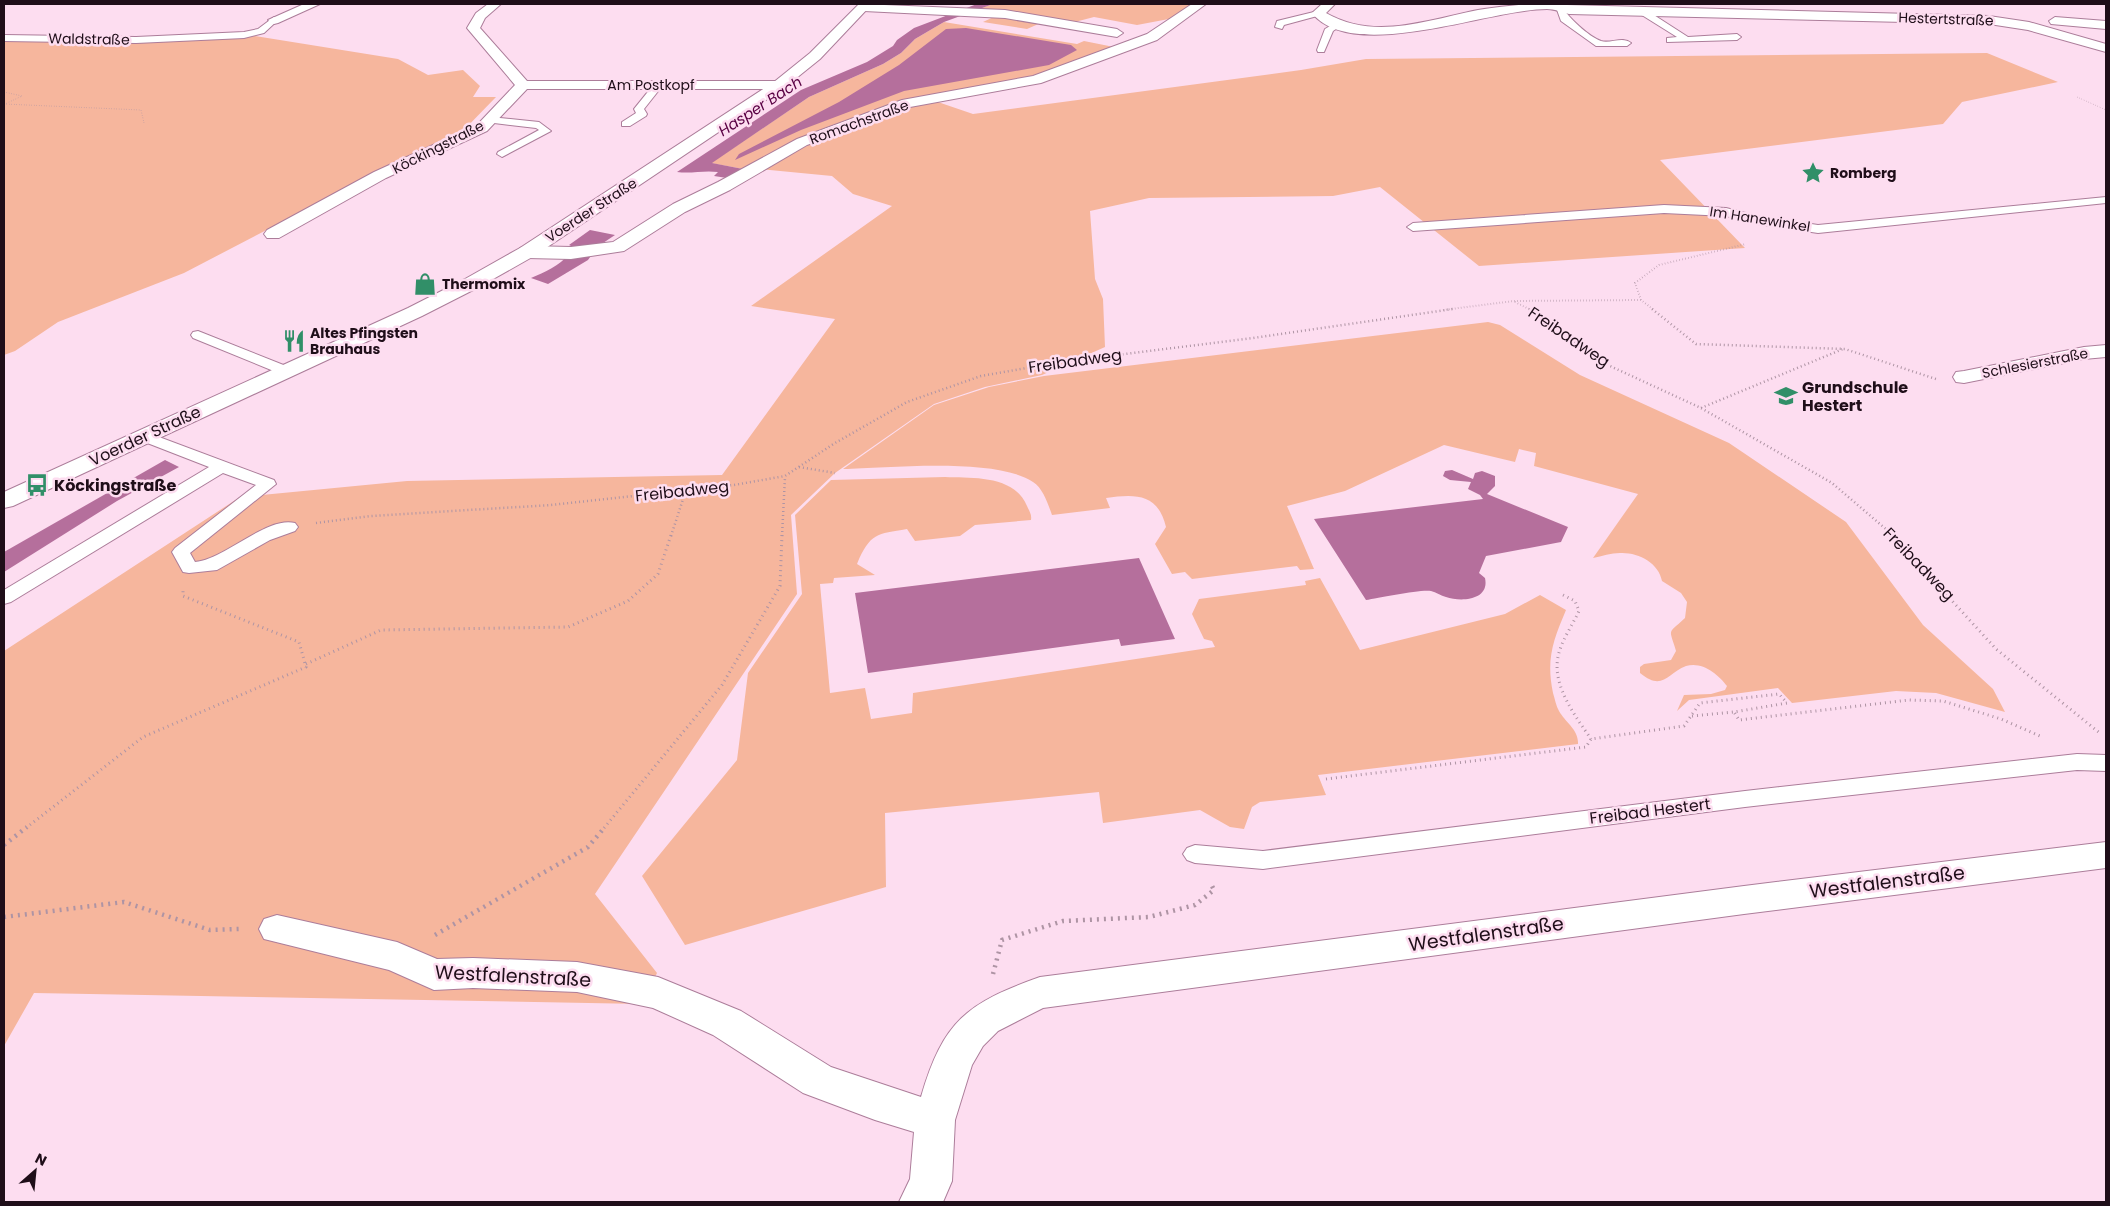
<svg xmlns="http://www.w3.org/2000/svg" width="2110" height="1206" viewBox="0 0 2110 1206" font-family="Poppins,sans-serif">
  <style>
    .green { fill: #f6b69d }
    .water { fill: #b56f9c }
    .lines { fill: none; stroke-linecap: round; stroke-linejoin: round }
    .service-casing { stroke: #ac7d9a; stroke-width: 2 }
    .minor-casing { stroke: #ac7d9a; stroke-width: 2 }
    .secondary-casing { stroke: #ac7d9a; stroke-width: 2 }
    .path-far4 { stroke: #ae94a4; stroke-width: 1; stroke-dasharray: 0.5 2; stroke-linecap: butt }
    .path-far3 { stroke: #ae94a4; stroke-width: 2; stroke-dasharray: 0.5 2.5; stroke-linecap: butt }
    .path-far2 { stroke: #ae94a4; stroke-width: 2.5; stroke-dasharray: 1 3; stroke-linecap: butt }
    .path-far1 { stroke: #ae94a4; stroke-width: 3; stroke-dasharray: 1 4; stroke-linecap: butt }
    .path { stroke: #ae94a4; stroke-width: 4.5; stroke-dasharray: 2 5; stroke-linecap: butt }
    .service { fill: #fff; fill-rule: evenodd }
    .minor { fill: #fff; fill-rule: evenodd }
    .secondary { fill: #fff; fill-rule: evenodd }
    .labels { text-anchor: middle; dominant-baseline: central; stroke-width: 5; stroke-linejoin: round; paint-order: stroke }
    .far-street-label { font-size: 14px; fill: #1f0e19; stroke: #fdddf0 }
    .far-poi-label { font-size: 14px; font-weight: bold; fill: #1f0e19; stroke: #fdddf0; text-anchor: start }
    .far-water-label { font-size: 15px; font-style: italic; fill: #590043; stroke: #fdddf0 }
    .street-label { font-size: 16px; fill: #1f0e19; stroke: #fdddf0 }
    .poi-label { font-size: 16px; font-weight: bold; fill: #1f0e19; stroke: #fdddf0; text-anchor: start }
    .near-street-label { font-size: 19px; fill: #1f0e19; stroke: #fdddf0 }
  </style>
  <rect width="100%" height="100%" fill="#fdddf0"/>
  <path class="green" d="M 993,4 L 1195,4 L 1174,18 L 1137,25 L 1094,17 L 1071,23 L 973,11 Z
    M 1000,14 L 1043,22 L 1027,29 L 983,22 Z
    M 944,22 L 1077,44 L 1084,41 L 1114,47 L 1035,78 L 919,99 L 743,169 L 711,163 L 809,97 L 883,64 L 901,53 L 915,39 Z
    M 255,36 L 398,59 L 428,75 L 463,70 L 480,86 L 473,97 L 496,97 L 461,133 L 372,175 L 184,273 L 58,322 L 15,351 L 4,355 L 4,40 L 159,41 Z
    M 1987,53 L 2058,82 L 1962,102 L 1943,124 L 1660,160 L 1745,248 L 1479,266 L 1380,187 L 1333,196 L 1149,198 L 1090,211 L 1095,279 L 1103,299 L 1105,347 L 1042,375 L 985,387 L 934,404 L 835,473 L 791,515 L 797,594 L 595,894 L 657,973 L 642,1004 L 34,993 L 4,1046 L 4,651 L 240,497 L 407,481 L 722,475 L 835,319 L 751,306 L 892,206 L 853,194 L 832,176 L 760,169 L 841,129 L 932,100 L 973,114 L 1301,70 L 1366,59 Z
    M 1488,322 L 1500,325 L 1580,375 L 1729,443 L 1846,522 L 1923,625 L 1993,689 L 2005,712 L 1936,693 L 1896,691 L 1792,703 L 1778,688 L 1689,700 L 1677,711 L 1684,695 L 1711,694 L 1725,690 L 1727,686 C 1718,674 1702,661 1686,666 C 1667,673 1663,692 1640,673 L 1640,667 L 1644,664 L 1671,660 L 1676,651 C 1669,627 1667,635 1685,618 L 1687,602 L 1681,593 L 1662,581 C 1659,563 1638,552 1620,553 C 1611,553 1602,556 1593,558 L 1638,494 L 1534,466 L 1536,453 L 1519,449 L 1515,462 L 1444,445 L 1345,491 L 1287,506 L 1314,569 L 1300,570 L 1297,566 L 1192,579 L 1185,572 L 1172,574 L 1155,544 L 1166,527 C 1158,493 1135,494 1106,498 L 1110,508 L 1052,515 C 1048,504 1043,488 1033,482 C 996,457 889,468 843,469 L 934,405 L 989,387 L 1044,376 Z
    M 945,477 C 973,478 1014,475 1027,506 C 1029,511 1032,514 1031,520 L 975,525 L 960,536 L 915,541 L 907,529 C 877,534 870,533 857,564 L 875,575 L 834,578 L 833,583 L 820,584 L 830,693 L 865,688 L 871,719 L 912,713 L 913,693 L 1215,647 L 1212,641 L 1204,639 L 1192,614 L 1199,599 L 1306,585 L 1305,581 L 1320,578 L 1360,650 L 1505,614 L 1540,595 L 1566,610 C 1553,641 1546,659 1553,693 C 1555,699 1556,706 1559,711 C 1565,722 1579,730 1578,744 L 1318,775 L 1326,795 L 1260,802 L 1252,807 L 1244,829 L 1230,827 L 1200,810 L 1103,823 L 1099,792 L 885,813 L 886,887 L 685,945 L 642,876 L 737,760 L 748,673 L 802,594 L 795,515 L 831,480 Z"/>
  <path class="water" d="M 977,4 L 993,4 L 944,22 L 915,39 L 901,53 L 883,64 L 809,97 L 712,163 L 743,169 L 727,178 L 714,176 L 718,172 C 703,170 692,174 677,172 L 801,90 L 867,62 L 893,46 L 897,40 L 914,28 Z
    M 966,28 L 1071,45 L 1077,50 L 1049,65 L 904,91 L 801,130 L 735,160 L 739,154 L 839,102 L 899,65 L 946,29 Z
    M 590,230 L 615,235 L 597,247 L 588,260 L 548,284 L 531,278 C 547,271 565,264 573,247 L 569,245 Z
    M 165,460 L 179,467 L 117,501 L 4,572 L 4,552 Z
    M 1452,470 L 1473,479 L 1475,473 L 1482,471 L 1495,476 L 1495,486 L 1487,494 L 1568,527 L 1561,542 L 1486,556 L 1479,573 L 1485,578 C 1490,601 1460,602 1446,597 C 1441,596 1436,592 1431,591 C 1421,589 1379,598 1366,600 L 1314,519 L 1483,499 L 1480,495 L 1468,489 L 1471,482 L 1450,480 L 1443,476 L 1445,471 Z
    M 1139,558 L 1175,639 L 1121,646 L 1119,639 L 868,673 L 855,593 Z"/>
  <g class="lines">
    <defs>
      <path id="service" d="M 1556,7 L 1562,7 C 1569,18 1588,36 1601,41 C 1610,44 1623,36 1631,43 L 1627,46 L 1596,46 L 1561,21 Z
        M 1637,8 L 1643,8 L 1688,37 L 1737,34 L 1741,37 L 1737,40 L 1667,42 L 1667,38 L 1677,37 L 1637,12 Z
        M 1318,11 L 1321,11 L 1321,15 L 1284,25 L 1282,29 L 1275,27 L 1277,21 Z
        M 274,17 L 278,20 L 264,33 L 244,38 L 136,43 L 4,41 L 4,35 L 136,37 L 244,32 L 258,29 Z
        M 1335,23 L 1342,25 L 1333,31 L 1324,52 L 1318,52 L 1317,50 L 1325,29 Z
        M 655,83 L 663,85 L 644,109 L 647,114 L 646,116 L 630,126 L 622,126 L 622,122 L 636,113 L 634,109 Z
        M 490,117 L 539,122 L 551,131 L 502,157 L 497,154 L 498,152 L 539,130 L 536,128 L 486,122 L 486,118 Z
        M 2106,197 L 2106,203 L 1818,233 L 1758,224 L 1726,216 L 1664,213 L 1413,231 L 1407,227 L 1413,223 L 1664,205 L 1726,208 L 1758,216 L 1818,225 Z
        M 198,331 L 291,368 L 293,371 L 291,374 L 281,374 L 193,338 L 191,335 L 193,332 Z
        M 143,431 L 274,480 L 276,484 L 190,553 L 195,562 C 226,559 266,516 295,523 L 298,527 L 295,531 L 270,540 L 217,570 L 189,573 L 183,572 L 172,552 L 175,548 L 256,485 L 223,473 L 11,602 L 4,604 L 4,590 L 209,467 L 137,439 L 135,436 L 137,433 Z
        M 2077,754 L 2106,755 L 2106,771 L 2077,770 L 1745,807 L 1263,869 L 1195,863 L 1187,860 L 1183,854 L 1187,848 L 1195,845 L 1263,851 L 1745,791 Z"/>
      <path id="minor" d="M 304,4 L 320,4 L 278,23 L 274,24 L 268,20 Z
        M 488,4 L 501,4 L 485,18 L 480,28 L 527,81 L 779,81 L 786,85 L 779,89 L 527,89 L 487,131 L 386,178 L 279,238 L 267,238 L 264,234 L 267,230 L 374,172 L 477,125 L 515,85 L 467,28 L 476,13 Z
        M 860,4 L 1005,10 L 1117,29 L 1123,33 L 1117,37 L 1005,18 L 864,11 L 858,7 Z
        M 1192,4 L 1206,4 L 1157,40 L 1041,83 L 910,107 L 807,145 L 730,190 L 685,212 L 624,251 L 571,259 L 527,258 L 520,256 L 518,252 L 520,248 L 527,246 L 571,247 L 613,242 L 673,204 L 718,182 L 797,139 L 902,100 L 1033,76 L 1147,34 Z
        M 1322,4 L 1335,4 L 1326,13 C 1375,41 1427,20 1478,10 C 1494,7 1511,6 1528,4 L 1989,16 L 2029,22 L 2106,44 L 2106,52 L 2028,30 L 1989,24 L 1569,14 C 1562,12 1554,9 1547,9 C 1489,9 1353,64 1312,13 Z
        M 2055,17 L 2106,21 L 2106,29 L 2051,24 L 2049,21 Z
        M 2106,345 L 2106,357 L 2084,359 L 1964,383 L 1956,382 L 1953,377 L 1956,372 L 1964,371 L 2084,347 Z
        M 2106,842 L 2106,868 L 1744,914 L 1043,1008 L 998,1031 L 983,1046 L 972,1065 L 955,1120 L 952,1181 L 943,1202 L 899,1202 L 910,1179 L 914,1132 L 875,1120 L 803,1093 L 713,1035 L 653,1008 L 577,992 L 473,988 L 434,990 L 389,970 L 264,939 L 259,929 L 264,919 L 277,915 L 397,942 L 437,959 L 473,958 L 577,962 L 658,977 L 741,1011 L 831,1067 L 921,1097 C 943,1021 967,1003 1040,977 L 1744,886 Z"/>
      <path id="secondary" d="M 859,4 L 872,4 L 820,59 L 784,88 L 534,256 L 479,287 L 422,316 L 13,506 L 4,508 L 4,492 L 408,308 L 465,279 L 520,248 L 774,82 L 810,53 Z"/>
    </defs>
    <use href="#service" class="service-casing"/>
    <use href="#minor" class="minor-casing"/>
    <use href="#secondary" class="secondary-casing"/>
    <path class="path-far4" d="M 4,92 L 22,96 L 5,104
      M 2077,97 L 2106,110
      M 4,104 L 141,110 L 144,123"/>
    <path class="path-far3" d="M 1641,300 L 1635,283 L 1659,265 L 1746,244
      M 1515,302 L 1531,310
      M 1443,310 L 1514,301 L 1641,300 L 1654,310"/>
    <path class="path-far2" d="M 1529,309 L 1541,315 L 1597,360 L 1701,408 L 1832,483 L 1894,536
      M 1652,309 L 1696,344 L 1845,349 L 1936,379
      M 1701,408 L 1843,349
      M 799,467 L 835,473
      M 316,523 L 371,516 L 551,505 L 734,485 L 785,476 L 835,443 L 907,402 L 981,376 L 1061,362 L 1253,338 L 1453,309
      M 671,536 L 686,490
      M 782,536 L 785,477"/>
    <path class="path-far1" d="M 1892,535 L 1996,649 L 2101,734
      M 1563,595 L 1575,601 L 1579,611 C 1572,626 1561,641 1558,657 C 1552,686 1576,717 1591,739
      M 306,664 L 381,630 L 568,627 L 628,601 L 658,574 L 671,535
      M 1692,716 L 1734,712
      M 1326,779 L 1586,747 L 1591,739 L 1684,726 L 1700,703 L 1779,694 L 1787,703 L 1734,712 L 1739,720 L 1909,700 L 1943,701 L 2001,719 L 2040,736
      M 26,828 L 143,737 L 306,667 L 299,642 L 183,596 L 183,591
      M 604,828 L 722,685 L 780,586 L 782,535"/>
    <path class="path" d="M 4,845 L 27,827
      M 4,917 L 124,902 L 210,930 L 240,929
      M 435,935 L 588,847 L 605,827
      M 993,974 L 1002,940 L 1063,921 L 1149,917 L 1195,905 L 1214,890 L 1212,886"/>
    <use href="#service" class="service"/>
    <use href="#minor" class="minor"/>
    <use href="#secondary" class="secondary"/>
  </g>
  <defs>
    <symbol id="sight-bare" viewBox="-9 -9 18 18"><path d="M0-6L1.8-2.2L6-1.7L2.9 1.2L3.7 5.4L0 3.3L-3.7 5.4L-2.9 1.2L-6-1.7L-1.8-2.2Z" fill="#318f68" stroke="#fdddf0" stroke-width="2.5" paint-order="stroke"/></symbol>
    <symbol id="shop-bare" viewBox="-9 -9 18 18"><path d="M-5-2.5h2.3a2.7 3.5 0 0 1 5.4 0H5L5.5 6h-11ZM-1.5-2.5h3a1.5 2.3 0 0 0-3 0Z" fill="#318f68" stroke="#fdddf0" stroke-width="2.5" paint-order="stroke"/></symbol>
    <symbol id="restaurant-bare" viewBox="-9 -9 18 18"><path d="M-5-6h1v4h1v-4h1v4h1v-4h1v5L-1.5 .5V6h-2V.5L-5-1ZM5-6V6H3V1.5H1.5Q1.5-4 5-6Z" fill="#318f68" stroke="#fdddf0" stroke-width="2.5" paint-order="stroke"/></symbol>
    <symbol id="school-bare" viewBox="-9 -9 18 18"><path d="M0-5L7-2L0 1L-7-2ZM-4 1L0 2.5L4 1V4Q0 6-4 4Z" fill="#318f68" stroke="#fdddf0" stroke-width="2.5" paint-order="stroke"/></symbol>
    <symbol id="bus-bare" viewBox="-9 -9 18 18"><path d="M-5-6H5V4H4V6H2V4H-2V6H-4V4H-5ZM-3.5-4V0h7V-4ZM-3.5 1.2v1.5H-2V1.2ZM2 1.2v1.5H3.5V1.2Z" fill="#318f68" stroke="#fdddf0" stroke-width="2.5" paint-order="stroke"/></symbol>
  </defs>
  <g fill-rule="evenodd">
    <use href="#sight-bare" x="1797" y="157" width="32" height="32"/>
    <use href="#shop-bare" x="409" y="268" width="32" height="32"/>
    <use href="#restaurant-bare" x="278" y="325" width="32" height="32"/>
    <use href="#school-bare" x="1770" y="380" width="32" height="32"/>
    <use href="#bus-bare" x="21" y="469" width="32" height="32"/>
  </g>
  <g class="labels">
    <g class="far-street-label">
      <text transform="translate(1946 19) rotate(2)">Hestertstraße</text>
      <text transform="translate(89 39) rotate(1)">Waldstraße</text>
      <text x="651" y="85">Am Postkopf</text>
      <text transform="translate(859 122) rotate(-20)">Romachstraße</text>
      <text transform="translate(438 147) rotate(-27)">Köckingstraße</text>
      <text transform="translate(591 210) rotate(-33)">Voerder Straße</text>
      <text transform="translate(1760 219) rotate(9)">Im Hanewinkel</text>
      <text transform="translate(2035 363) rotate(-11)">Schlesierstraße</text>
    </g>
    <g class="far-poi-label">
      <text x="1830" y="173">Romberg</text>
      <text x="442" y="284">Thermomix</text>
      <text x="310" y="333">Altes Pfingsten<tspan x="310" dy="16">Brauhaus</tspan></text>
    </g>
    <g class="far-water-label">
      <text transform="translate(760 106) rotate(-33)">Hasper Bach</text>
    </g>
    <g class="street-label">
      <text transform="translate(1569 337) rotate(34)">Freibadweg</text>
      <text transform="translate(1075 361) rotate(-8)">Freibadweg</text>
      <text transform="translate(145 436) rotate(-25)">Voerder Straße</text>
      <text transform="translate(682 491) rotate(-6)">Freibadweg</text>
      <text transform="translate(1919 564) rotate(46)">Freibadweg</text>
      <text transform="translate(1650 811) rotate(-7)">Freibad Hestert</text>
    </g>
    <g class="poi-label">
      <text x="1802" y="387">Grundschule<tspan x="1802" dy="18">Hestert</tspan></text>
      <text x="54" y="485">Köckingstraße</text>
    </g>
    <g class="near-street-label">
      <text transform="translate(1887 882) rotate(-7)">Westfalenstraße</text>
      <text transform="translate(1486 934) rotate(-8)">Westfalenstraße</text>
      <text transform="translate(513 976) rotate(3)">Westfalenstraße</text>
    </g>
  </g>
  <rect width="2110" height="1206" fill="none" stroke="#1f0e19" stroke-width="10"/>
  <g transform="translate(35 1171) rotate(27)" stroke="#fdddf0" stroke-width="4" paint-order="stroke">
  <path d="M0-4L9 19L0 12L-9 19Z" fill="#1f0e19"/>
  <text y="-8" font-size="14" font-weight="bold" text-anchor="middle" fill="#1f0e19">N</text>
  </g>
</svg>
